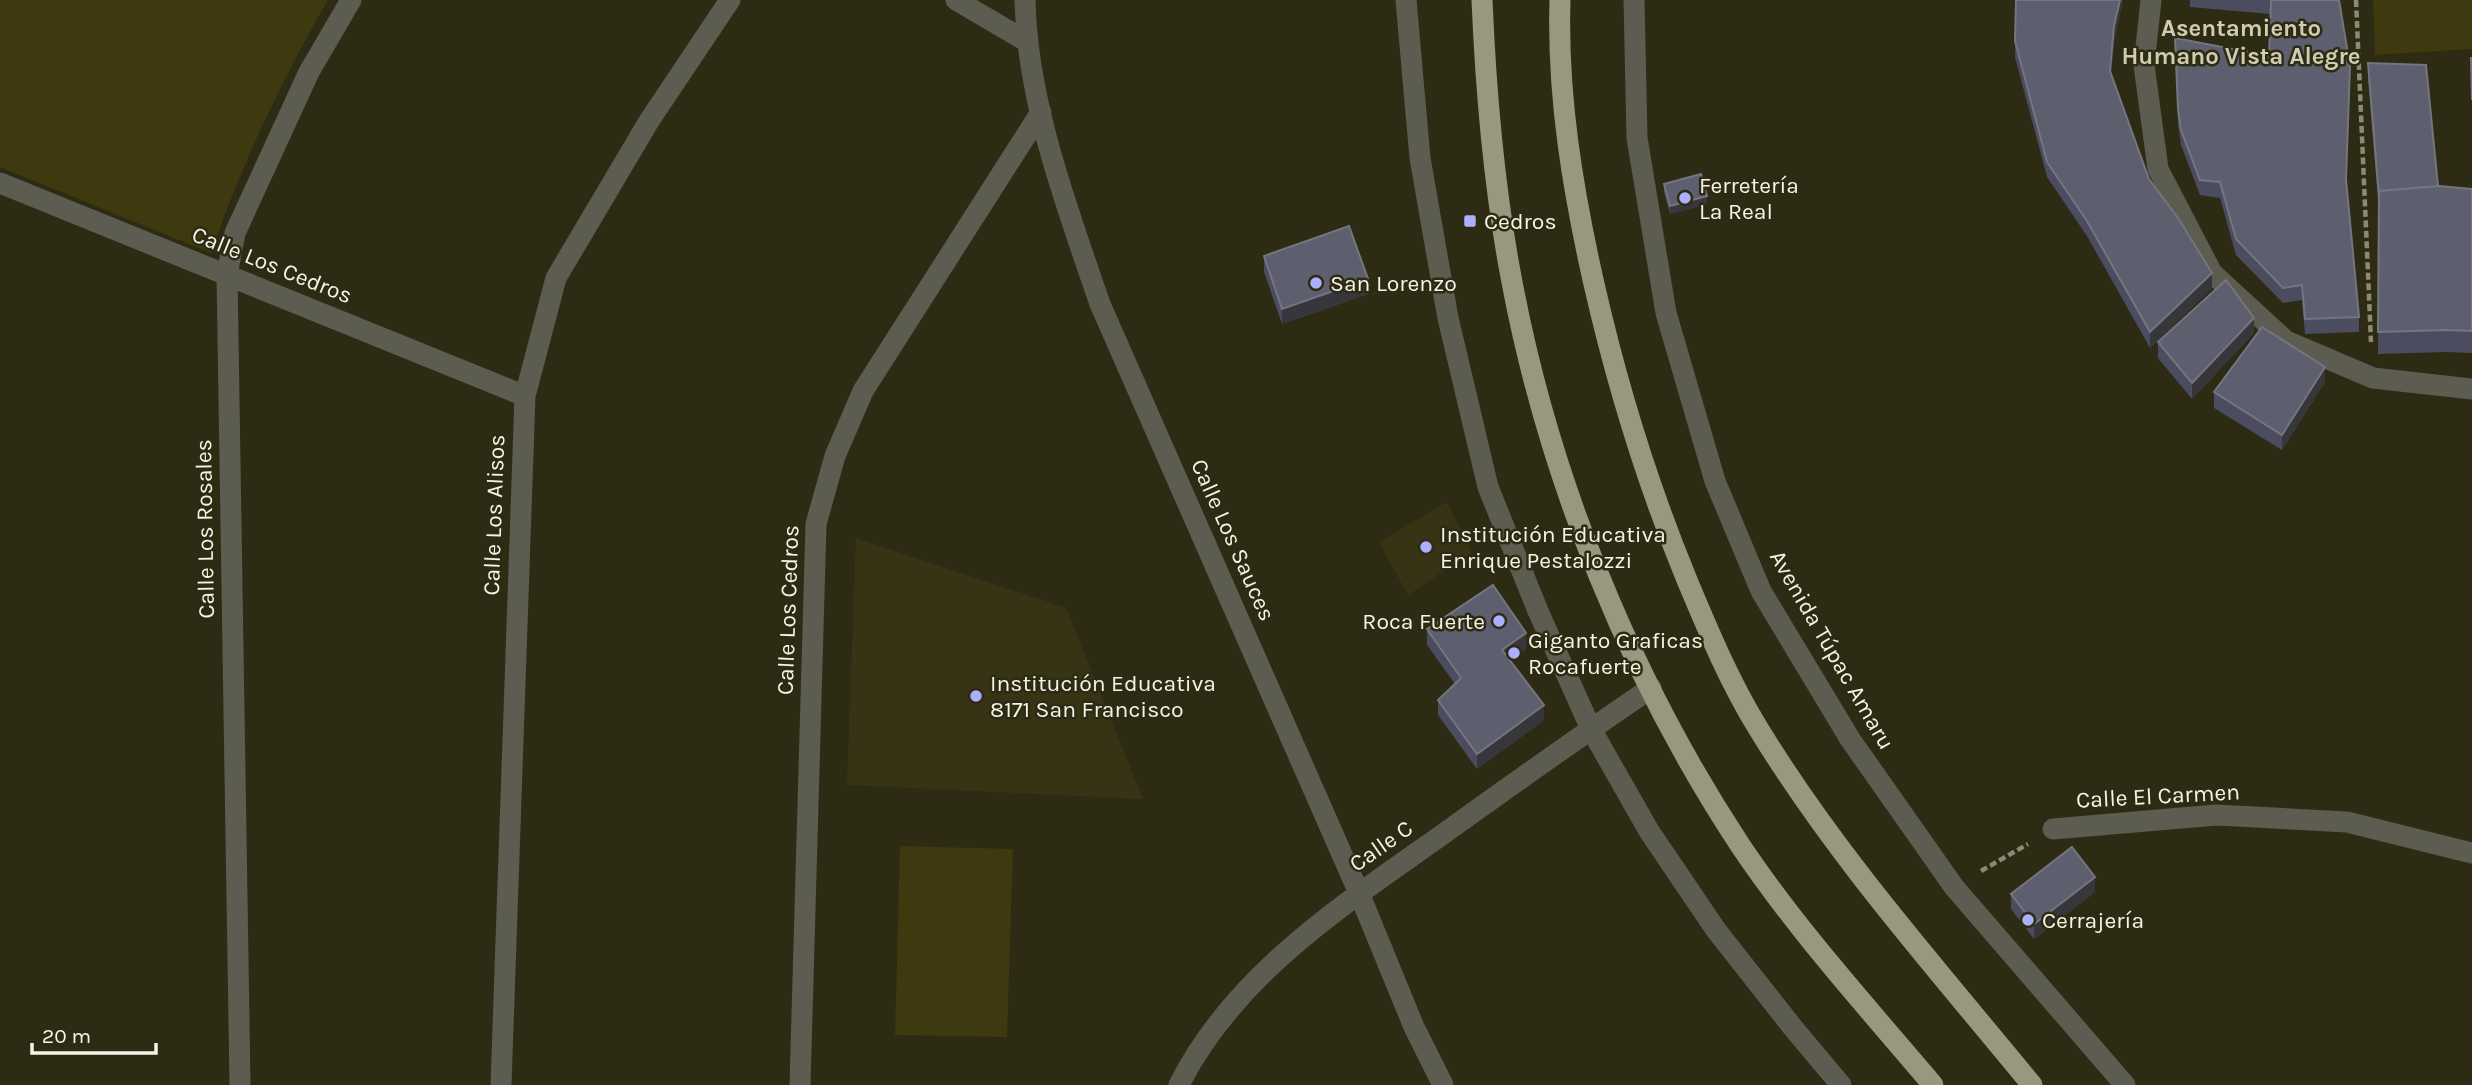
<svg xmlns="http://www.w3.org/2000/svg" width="2472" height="1085" viewBox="0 0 2472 1085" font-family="Karla,sans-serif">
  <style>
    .built { fill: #373416 }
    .green { fill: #3e390f }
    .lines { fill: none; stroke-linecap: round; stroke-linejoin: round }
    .path { stroke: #8c8a77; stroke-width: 4.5; stroke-dasharray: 7 3.5; stroke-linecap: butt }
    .minor { stroke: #5d5c51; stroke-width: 21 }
    .trunk { stroke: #9a977f; stroke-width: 21 }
    .wall { fill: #4b4c5f }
    .shaded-wall { fill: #37373b }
    .building { fill: #5d5e6e; stroke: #757580; stroke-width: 2 }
    .poi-dot { fill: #acaffb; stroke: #2d2b14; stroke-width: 2.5 }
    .labels { text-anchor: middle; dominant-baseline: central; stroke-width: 5; stroke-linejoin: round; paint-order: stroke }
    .poi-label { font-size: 23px; fill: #f5f4e6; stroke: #2d2b14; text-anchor: start }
    .street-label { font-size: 23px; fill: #f5f4e6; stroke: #2d2b14 }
    .neighbourhood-label { font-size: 24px; font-weight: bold; fill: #cfccb1; stroke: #2d2b14 }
  </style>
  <rect width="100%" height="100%" fill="#2d2b14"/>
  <path class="built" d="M 1447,502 L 1472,552 L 1408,595 L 1379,542 Z
    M 856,538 L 1066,608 L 1143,799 L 847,785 Z"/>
  <path class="green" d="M 0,0 L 328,0 C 283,77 240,168 211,253 L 0,167 Z
    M 2373,0 L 2472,0 L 2472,49 L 2375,55 Z
    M 900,846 L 1013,849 L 1007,1037 L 895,1035 Z"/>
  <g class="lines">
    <path class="path" d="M 2356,0 L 2371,342
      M 1981,871 L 2028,844"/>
    <path class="minor" d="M 956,0 L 1026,41
      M 1025,0 C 1027,102 1067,207 1100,304 L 1359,893 L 1414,1027 L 1443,1085
      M 1406,0 L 1420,158 L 1448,318 L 1488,487 L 1538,611 L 1591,729 L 1649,831 L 1716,930 L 1794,1029 L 1841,1085
      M 1634,0 L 1637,138 L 1666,313 L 1715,481 L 1761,591 L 1850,739 L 1954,887 L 2125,1085
      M 2151,0 L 2144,65 L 2158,169 L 2212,273 L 2286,341 L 2373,378 L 2472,389
      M 0,183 L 525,396
      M 2053,829 L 2216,815 L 2347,822 L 2472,853
      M 240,1085 L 227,275 L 235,233 L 309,72 L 351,0
      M 501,1085 L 525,396 L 556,278 L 649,121 L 730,0
      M 800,1085 L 816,524 L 835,456 L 863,391 L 1041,112
      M 1179,1085 C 1235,973 1346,903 1446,832 C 1514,783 1582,735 1651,688"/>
    <path class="trunk" d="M 1482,0 C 1486,95 1494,189 1512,282 C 1549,479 1630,678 1740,845 C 1797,930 1867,1007 1933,1085
      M 1560,0 C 1557,96 1573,191 1594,284 C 1617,385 1647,483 1687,580 C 1708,630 1729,681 1758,728 C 1836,856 1937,969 2032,1085"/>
  </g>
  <path class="wall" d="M 2016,0 L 2123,0 L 2114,42 L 2111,74 L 2149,179 L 2212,288 L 2150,348 L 2087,236 L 2047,177 L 2015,57 Z
    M 2190,0 L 2339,0 L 2350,82 L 2346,183 L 2359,317 L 2359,332 L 2305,334 L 2302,300 L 2283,303 L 2236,255 L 2220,198 L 2200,195 L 2181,145 L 2178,125 L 2175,38 L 2269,56 L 2270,14 L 2190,7 Z
    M 2368,63 L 2438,186 L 2472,189 L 2472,353 L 2447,352 L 2378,354 L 2379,212 L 2368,79 Z
    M 1664,184 L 1707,204 L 1670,214 L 1664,192 Z
    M 1264,256 L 1368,294 L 1282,324 L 1264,272 Z
    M 2254,333 L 2192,399 L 2158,358 L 2158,342 Z
    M 2325,382 L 2282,450 L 2214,408 L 2214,392 Z
    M 1427,629 L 1526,649 L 1510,660 L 1544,720 L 1477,769 L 1438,715 L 1438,700 L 1455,684 L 1427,645 Z
    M 2095,892 L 2034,939 L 2011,909 L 2011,894 Z"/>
  <path class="shaded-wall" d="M 2120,0 L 2123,0 L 2114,42 L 2110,86 L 2110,71 L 2114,26 Z
    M 1707,196 L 1707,204 L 1670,214 L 1670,206 Z
    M 2212,273 L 2212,288 L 2150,348 L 2150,332 Z
    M 1368,279 L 1368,294 L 1282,324 L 1282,309 Z
    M 2254,318 L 2254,333 L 2192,399 L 2192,383 Z
    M 2325,367 L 2325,382 L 2282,450 L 2282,435 Z
    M 1526,633 L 1526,649 L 1502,665 L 1502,650 Z
    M 1544,705 L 1544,720 L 1477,769 L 1477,754 Z
    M 2095,877 L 2095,892 L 2034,939 L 2034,924 Z"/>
  <path class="building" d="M 2016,0 L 2120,0 L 2114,26 L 2110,71 L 2149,179 L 2178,218 L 2212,273 L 2150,332 L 2087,221 L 2047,162 L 2015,41 Z
    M 2271,0 L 2339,0 L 2350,66 L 2346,179 L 2359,317 L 2305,319 L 2302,285 L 2283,288 L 2236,239 L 2220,182 L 2200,180 L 2181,130 L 2178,109 L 2175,38 L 2269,56 Z
    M 2471,58 L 2472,58 L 2472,100 Z
    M 2368,63 L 2426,65 L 2438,186 L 2379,191 L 2379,197 Z
    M 1701,174 L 1707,196 L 1670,206 L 1664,184 Z
    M 2439,186 L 2472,189 L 2472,331 L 2447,330 L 2378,332 L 2379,191 Z
    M 1349,226 L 1368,279 L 1282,309 L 1264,256 Z
    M 2226,280 L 2254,318 L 2192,383 L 2158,342 Z
    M 2262,327 L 2325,367 L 2282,435 L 2214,392 Z
    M 1493,585 L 1526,633 L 1502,650 L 1544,705 L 1477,754 L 1438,700 L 1461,678 L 1427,629 Z
    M 2072,847 L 2095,877 L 2034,924 L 2011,894 Z"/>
  <g class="poi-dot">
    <circle cx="1685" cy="198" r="7"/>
    <rect x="1463" y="214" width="14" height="14" rx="3.5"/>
    <circle cx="1316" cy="283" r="7"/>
    <circle cx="1426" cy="547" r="7"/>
    <circle cx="1499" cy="621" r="7"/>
    <circle cx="1514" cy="653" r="7"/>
    <circle cx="976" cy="696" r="7"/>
    <circle cx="2028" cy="920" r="7"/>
  </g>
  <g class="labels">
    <g class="poi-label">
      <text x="1699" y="185">Ferretería<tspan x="1699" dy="26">La Real</tspan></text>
      <text x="1484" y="221">Cedros</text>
      <text x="1330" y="283">San Lorenzo</text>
      <text x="1440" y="534">Institución Educativa<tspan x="1440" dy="26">Enrique Pestalozzi</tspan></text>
      <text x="1485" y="621" text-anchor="end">Roca Fuerte</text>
      <text x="1528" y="640">Giganto Graficas<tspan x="1528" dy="26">Rocafuerte</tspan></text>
      <text x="990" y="683">Institución Educativa<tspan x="990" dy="26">8171 San Francisco</tspan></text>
      <text x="2042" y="920">Cerrajería</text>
    </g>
    <g class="street-label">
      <text transform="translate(272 265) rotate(22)">Calle Los Cedros</text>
      <text transform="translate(494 515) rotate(-88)">Calle Los Alisos</text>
      <text transform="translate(205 529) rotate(-91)">Calle Los Rosales</text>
      <text transform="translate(1233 540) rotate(66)">Calle Los Sauces</text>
      <text transform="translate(788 610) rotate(-88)">Calle Los Cedros</text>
      <text transform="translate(1832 650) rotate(60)">Avenida Túpac Amaru</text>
      <text transform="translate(2158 796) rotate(-3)">Calle El Carmen</text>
      <text transform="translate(1381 846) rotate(-35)">Calle C</text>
    </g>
    <g class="neighbourhood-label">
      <text x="2241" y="28">Asentamiento<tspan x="2241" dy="28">Humano Vista Alegre</tspan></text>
    </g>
  </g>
  <path d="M32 1043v10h124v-10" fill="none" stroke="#f5f4e6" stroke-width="3.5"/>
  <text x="42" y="1043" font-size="21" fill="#f5f4e6" stroke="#2d2b14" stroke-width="5" paint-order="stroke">20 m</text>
</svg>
